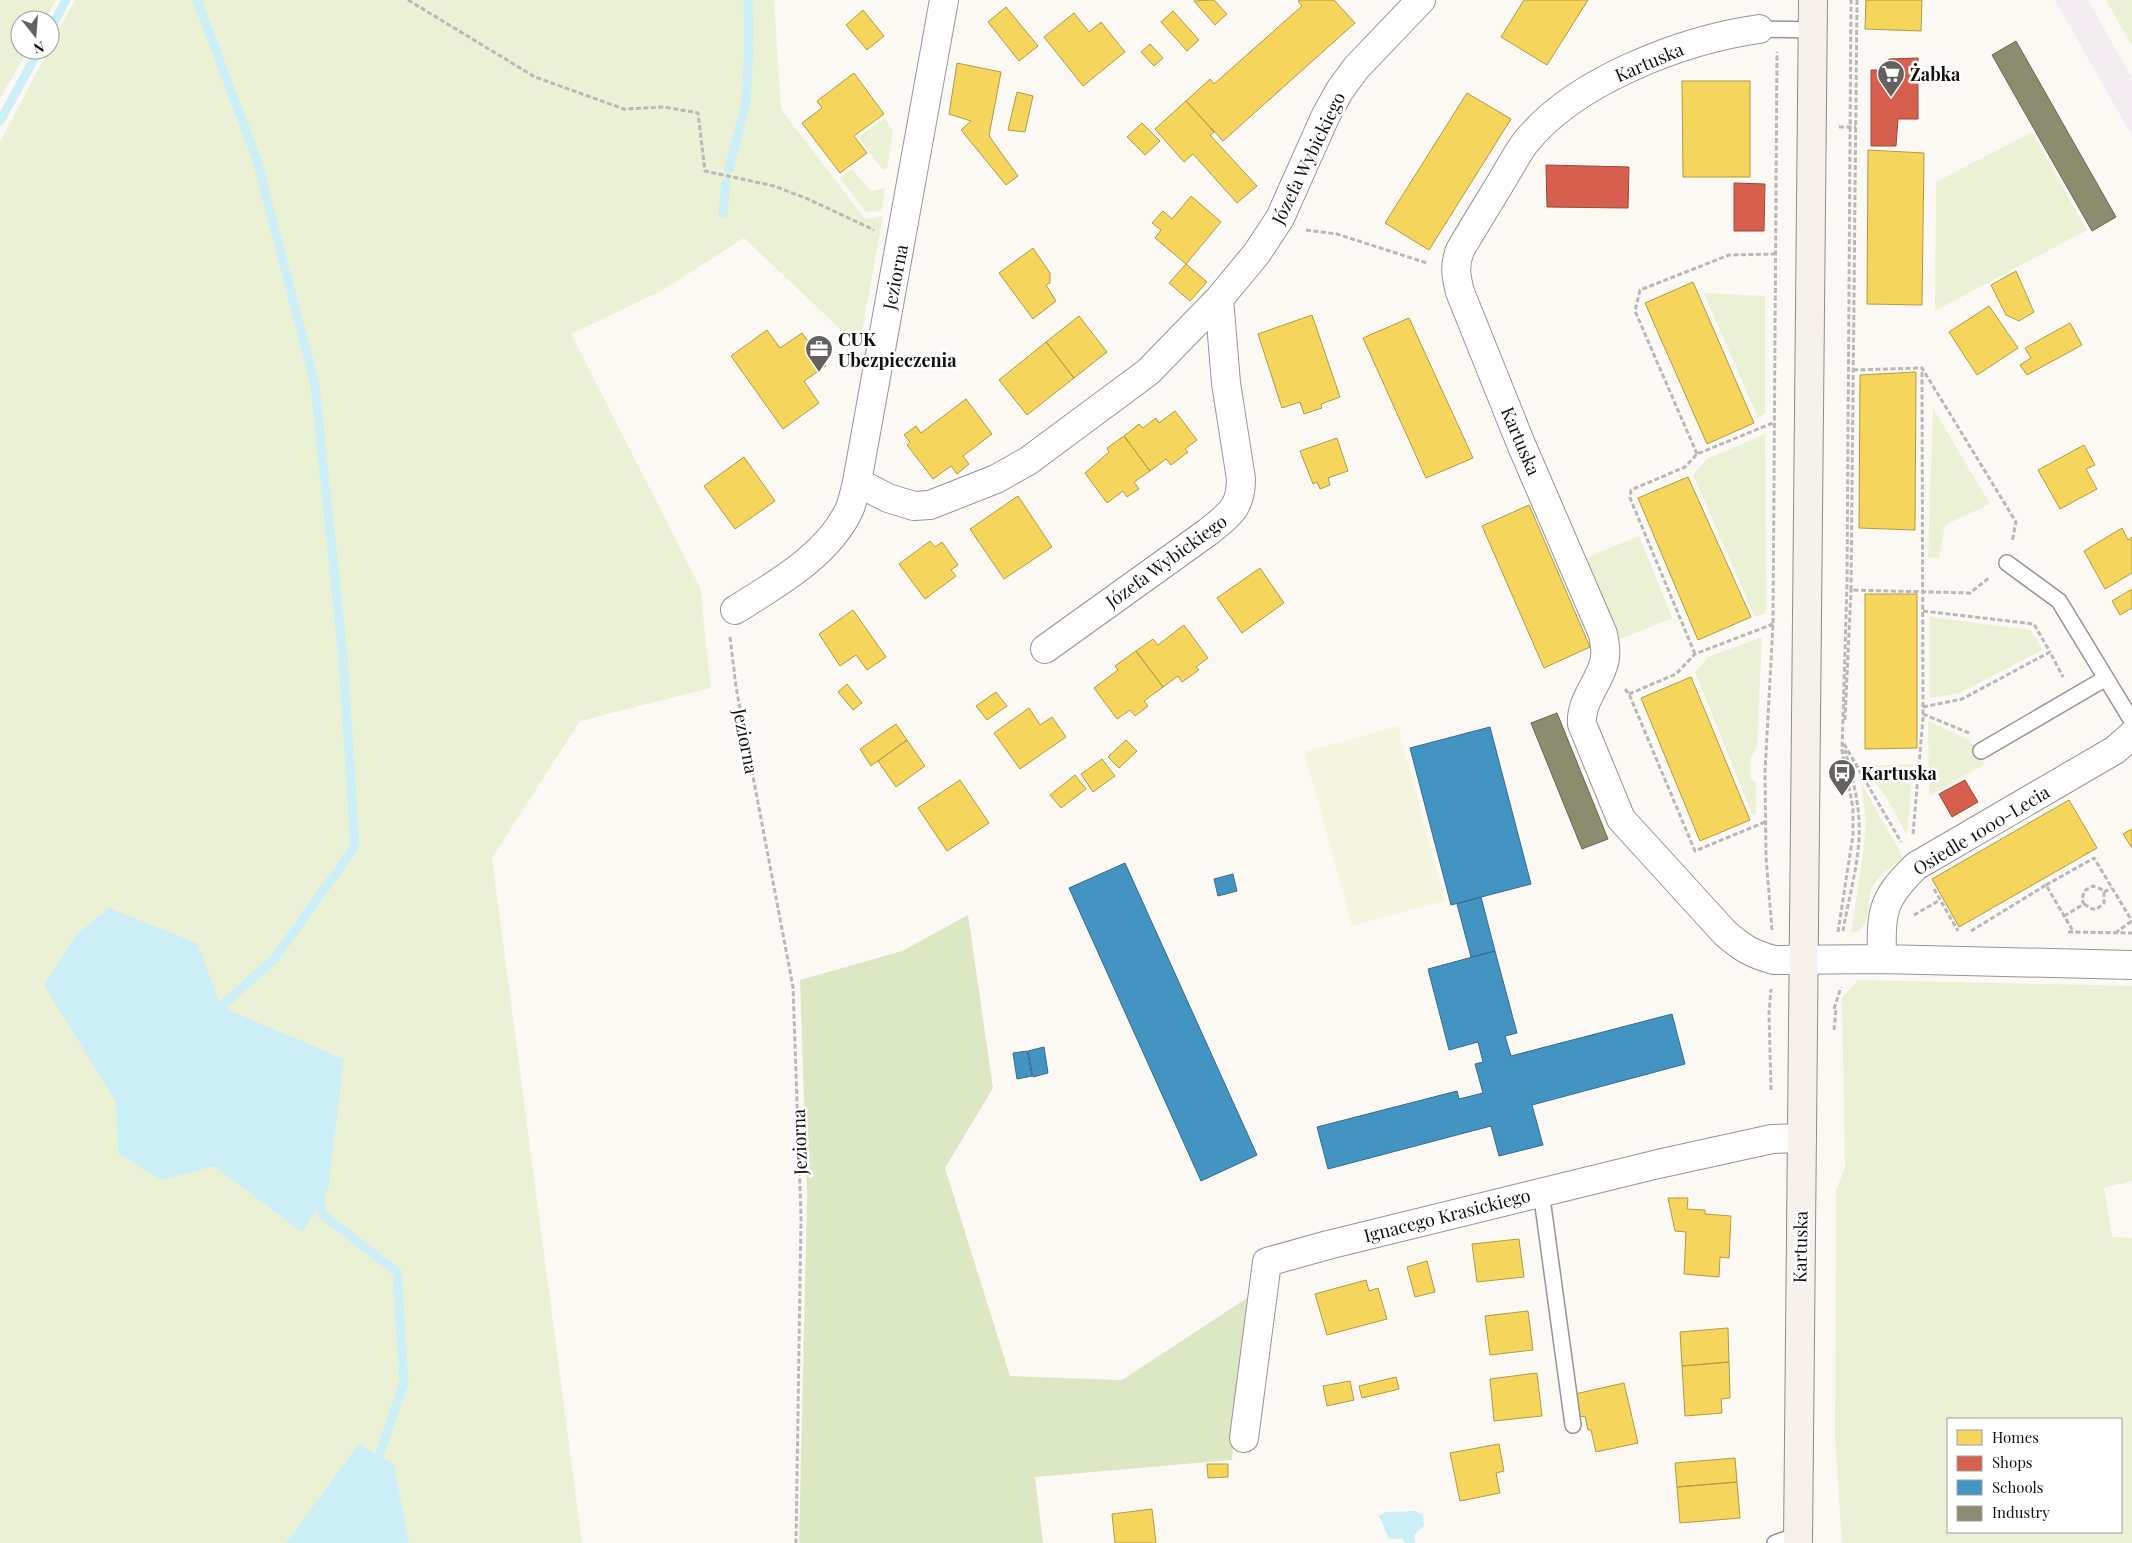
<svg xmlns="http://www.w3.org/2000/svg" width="2132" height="1543" viewBox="0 0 2132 1543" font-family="'Playfair Display',serif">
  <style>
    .industrial { fill: #f3edf1 }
    .green { fill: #eaf1d5; fill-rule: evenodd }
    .forest { fill: #dce8c4 }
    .pitch { fill: #f3f5df }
    .water { fill: #cceef6 }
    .homes { fill: #f6d55c; stroke: #b19a45 }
    .shops { fill: #d6604d; stroke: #9b483b }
    .schools { fill: #4393c3; stroke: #346c8d }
    .industry { fill: #8c8c6e; stroke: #676752 }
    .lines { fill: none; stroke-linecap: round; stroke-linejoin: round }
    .stream { stroke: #cceef6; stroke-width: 9 }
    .service-casing { stroke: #969593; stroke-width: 18 }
    .minor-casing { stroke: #969593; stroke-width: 30 }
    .secondary-casing { stroke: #8d8c8a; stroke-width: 30 }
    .path { stroke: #b9b8b8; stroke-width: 3; stroke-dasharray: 5 2.5; stroke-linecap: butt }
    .service { stroke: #fffefe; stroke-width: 15 }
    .minor { stroke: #fffefe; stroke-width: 28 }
    .secondary { stroke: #f6f2eb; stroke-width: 28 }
    .labels { text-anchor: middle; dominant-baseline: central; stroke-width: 5; stroke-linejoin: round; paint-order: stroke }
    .street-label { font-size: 18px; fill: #101010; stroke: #fff }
    .poi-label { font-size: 18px; font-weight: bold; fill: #101010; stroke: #fff; text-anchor: start }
  </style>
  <rect width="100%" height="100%" fill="#fcf9f5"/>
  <path class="industrial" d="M 2055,0 L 2088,0 L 2132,78 L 2132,136 Z"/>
  <path class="green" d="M 0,0 L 56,0 L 45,20 L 20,20 L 20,50 L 28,50 L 0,98 Z
    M 75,0 L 774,0 L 781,109 L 865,219 L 883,216 L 859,347 L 744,238 L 661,291 L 571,334 L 700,587 L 711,688 L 580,721 L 492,858 L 582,1543 L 0,1543 L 0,142 Z
    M 2106,0 L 2132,0 L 2132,46 Z
    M 885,118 L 893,131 L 887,170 L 882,169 L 858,137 Z
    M 2032,132 L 2087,230 L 1935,311 L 1936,182 Z
    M 852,169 L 871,191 L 885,188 L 882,211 L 866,212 L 840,178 Z
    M 1704,293 L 1765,296 L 1765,413 L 1758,418 Z
    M 1933,408 L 1990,504 L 1945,525 L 1939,558 L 1928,557 Z
    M 1765,434 L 1766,613 L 1755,617 L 1693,475 L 1707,459 Z
    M 1639,536 L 1672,618 L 1616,641 L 1583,559 Z
    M 1930,617 L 2031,630 L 2042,650 L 1960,693 L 1930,698 Z
    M 1762,637 L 1757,747 L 1750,760 L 1750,778 L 1756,783 L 1756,813 L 1753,816 L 1695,672 L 1708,657 Z
    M 1928,721 L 1969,740 L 1985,764 L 1929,796 Z
    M 1913,764 L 1907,835 L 1886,797 L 1863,766 Z
    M 1861,783 L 1903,857 C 1895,864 1879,876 1874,884 C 1864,899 1875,930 1851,933 L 1863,853 L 1866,821 Z
    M 1858,980 L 2132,986 L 2132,1181 L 2104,1188 L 2112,1237 L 2132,1238 L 2132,1543 L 1842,1543 L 1835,1439 L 1836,1191 L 1845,1167 L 1842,998 ZM 1948,1419 L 2121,1419 L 2121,1532 L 1948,1532 Z"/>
  <path class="forest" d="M 968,915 L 993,1088 L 945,1168 L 1010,1376 L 1122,1380 L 1247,1298 L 1232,1460 L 1035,1477 L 1043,1543 L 799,1543 L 807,1195 L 800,980 L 902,951 Z"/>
  <path class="pitch" d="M 1398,726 L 1445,901 L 1352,926 L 1304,752 Z"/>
  <path class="water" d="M 109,908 L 198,944 L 221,1007 L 344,1059 L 328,1190 L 302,1232 L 214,1166 L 161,1180 L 119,1154 L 116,1102 L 44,985 L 76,935 Z
    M 359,1444 L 394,1465 L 409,1543 L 286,1543 Z
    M 1416,1511 L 1423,1515 L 1424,1526 L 1414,1535 L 1415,1543 L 1405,1543 L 1403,1539 L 1389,1539 L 1379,1516 L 1385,1512 Z"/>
  <path class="homes" d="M 1214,0 L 1227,14 L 1215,25 L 1194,1 Z
    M 1299,0 L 1334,0 L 1355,23 L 1223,141 L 1186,101 L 1210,79 L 1214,84 L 1302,6 L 1298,1 Z
    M 1524,0 L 1588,0 L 1547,65 L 1501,37 Z
    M 1866,0 L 1922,0 L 1921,31 L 1865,29 Z
    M 1006,7 L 1038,46 L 1019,61 L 988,22 Z
    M 863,10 L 884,36 L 867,50 L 846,25 Z
    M 1173,11 L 1199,40 L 1187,51 L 1161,22 Z
    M 1074,13 L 1089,32 L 1101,22 L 1125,52 L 1083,86 L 1044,37 Z
    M 1150,44 L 1163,58 L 1154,66 L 1141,52 Z
    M 957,63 L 1001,72 L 989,136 L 1018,176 L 1006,185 L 961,130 L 971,121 L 949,114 Z
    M 854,73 L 884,114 L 854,136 L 867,153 L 840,173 L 802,123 L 822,108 L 817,101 Z
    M 1682,81 L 1750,81 L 1750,177 L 1683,177 Z
    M 1017,92 L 1033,96 L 1025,132 L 1008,130 Z
    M 1467,93 L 1511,119 L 1429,250 L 1385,223 Z
    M 1186,101 L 1214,132 L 1210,135 L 1257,186 L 1237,203 L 1193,154 L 1184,162 L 1155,129 Z
    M 1142,123 L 1160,141 L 1145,155 L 1127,137 Z
    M 1868,150 L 1924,153 L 1922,305 L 1867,304 Z
    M 1191,196 L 1221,222 L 1186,264 L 1155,238 L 1161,230 L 1152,223 L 1163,211 L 1172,219 Z
    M 1033,248 L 1050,273 L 1050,283 L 1046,285 L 1056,301 L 1033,319 L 999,273 Z
    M 1186,264 L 1207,282 L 1190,301 L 1169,283 Z
    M 2016,271 L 2034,312 L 2019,321 L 2006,315 L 1991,285 Z
    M 1693,282 L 1754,423 L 1707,444 L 1645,303 Z
    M 1989,306 L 2018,348 L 1977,375 L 1949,332 Z
    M 1312,315 L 1340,397 L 1321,404 L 1322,408 L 1304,414 L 1300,402 L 1282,408 L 1258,334 Z
    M 1079,316 L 1107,352 L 1074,378 L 1046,342 Z
    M 1409,318 L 1473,458 L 1426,478 L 1363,338 Z
    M 2070,323 L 2082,345 L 2027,375 L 2020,365 L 2031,358 L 2025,348 Z
    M 767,330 L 780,348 L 802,333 L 826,366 L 804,381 L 819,403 L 783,429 L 731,356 Z
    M 1046,342 L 1074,378 L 1027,415 L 999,380 Z
    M 1916,372 L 1915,530 L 1859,528 L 1860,375 Z
    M 966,399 L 992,434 L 963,456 L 969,464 L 957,474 L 951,466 L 933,479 L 907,445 L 910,442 L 904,435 L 916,426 L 921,433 Z
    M 1175,411 L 1197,440 L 1185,449 L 1188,452 L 1171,465 L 1166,459 L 1150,471 L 1124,436 L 1139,424 L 1143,428 L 1156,418 L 1159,423 Z
    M 1124,436 L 1150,471 L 1134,482 L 1139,489 L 1127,497 L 1123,491 L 1107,503 L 1085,473 L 1109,452 L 1107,448 Z
    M 1337,438 L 1348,471 L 1328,478 L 1330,485 L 1320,489 L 1317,482 L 1313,484 L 1300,451 Z
    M 2084,445 L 2095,465 L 2086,469 L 2097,489 L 2060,509 L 2038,470 Z
    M 744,457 L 775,501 L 735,529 L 704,486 Z
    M 1688,477 L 1751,617 L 1698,640 L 1638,498 Z
    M 1018,496 L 1052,547 L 1004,579 L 970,529 Z
    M 1529,505 L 1590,647 L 1544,668 L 1482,526 Z
    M 2122,528 L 2128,540 L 2132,537 L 2132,573 L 2105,589 L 2084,551 Z
    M 930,541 L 935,547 L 942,542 L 958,565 L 951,570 L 956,576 L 925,599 L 899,564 Z
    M 1260,568 L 1284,603 L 1242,633 L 1217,598 Z
    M 2132,589 L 2132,608 L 2120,615 L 2112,601 Z
    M 1865,594 L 1917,594 L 1917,748 L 1865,749 Z
    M 853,610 L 886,657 L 867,670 L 856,655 L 840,666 L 819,634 Z
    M 1184,625 L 1208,658 L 1196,667 L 1199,670 L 1182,682 L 1178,676 L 1163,687 L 1136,651 L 1153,639 L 1158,645 Z
    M 1136,651 L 1163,687 L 1144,701 L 1148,706 L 1135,716 L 1130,710 L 1117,719 L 1094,688 L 1118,670 L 1115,666 Z
    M 1691,677 L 1750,820 L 1700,841 L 1641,698 Z
    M 847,684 L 862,703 L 853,710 L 838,692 Z
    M 996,692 L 1007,706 L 987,720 L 976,706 Z
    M 1029,708 L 1040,725 L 1052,717 L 1066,737 L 1020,769 L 994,733 Z
    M 896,724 L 907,740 L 871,766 L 860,749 Z
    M 907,740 L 925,766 L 896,787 L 878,761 Z
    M 1126,740 L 1137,751 L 1119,768 L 1108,757 Z
    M 1102,759 L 1115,776 L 1093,792 L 1081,774 Z
    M 1075,775 L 1086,789 L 1061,808 L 1050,795 Z
    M 960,780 L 989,823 L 947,851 L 918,808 Z
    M 2069,800 L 2097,848 L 1959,927 L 1932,879 Z
    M 2132,829 L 2132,848 L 2123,834 Z
    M 1668,1198 L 1688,1198 L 1687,1209 L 1705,1210 L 1705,1214 L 1731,1216 L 1729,1258 L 1720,1257 L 1719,1277 L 1684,1274 L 1686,1232 L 1675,1231 Z
    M 1519,1239 L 1524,1277 L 1477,1282 L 1472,1244 Z
    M 1427,1261 L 1435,1292 L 1415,1297 L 1407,1267 Z
    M 1366,1280 L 1369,1291 L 1378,1288 L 1387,1319 L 1327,1335 L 1315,1294 Z
    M 1528,1311 L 1533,1350 L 1490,1355 L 1485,1316 Z
    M 1728,1328 L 1729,1362 L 1682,1366 L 1680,1332 Z
    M 1729,1362 L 1730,1398 L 1721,1399 L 1722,1413 L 1685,1416 L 1682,1366 Z
    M 1537,1373 L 1542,1416 L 1494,1421 L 1490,1379 Z
    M 1396,1377 L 1399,1389 L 1362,1398 L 1359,1386 Z
    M 1350,1381 L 1354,1400 L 1327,1406 L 1323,1386 Z
    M 1624,1383 L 1638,1443 L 1596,1452 L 1591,1430 L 1588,1430 L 1585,1416 L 1580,1417 L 1575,1394 Z
    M 1499,1444 L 1504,1471 L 1496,1473 L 1500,1493 L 1460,1501 L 1450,1453 Z
    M 1735,1458 L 1737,1482 L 1677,1487 L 1675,1463 Z
    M 1207,1464 L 1228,1464 L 1228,1477 L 1208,1478 Z
    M 1737,1482 L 1740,1518 L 1680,1523 L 1677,1487 Z
    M 1152,1509 L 1156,1543 L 1115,1543 L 1112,1514 Z"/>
  <path class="shops" d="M 1918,58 L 1918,119 L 1898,119 L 1896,146 L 1871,146 L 1871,70 L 1889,70 L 1889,59 Z
    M 1546,165 L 1629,167 L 1628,208 L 1547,207 Z
    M 1734,183 L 1765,184 L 1764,231 L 1734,231 Z
    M 1965,780 L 1978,802 L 1952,817 L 1939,794 Z"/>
  <path class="schools" d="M 1490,727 L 1531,884 L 1451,905 L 1410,748 Z
    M 1125,863 L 1257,1155 L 1201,1181 L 1069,888 Z
    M 1233,874 L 1237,891 L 1218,896 L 1214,879 Z
    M 1481,897 L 1495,951 L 1471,957 L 1457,904 Z
    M 1495,951 L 1517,1033 L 1505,1036 L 1511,1056 L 1672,1014 L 1685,1064 L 1532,1105 L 1543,1145 L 1499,1156 L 1491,1126 L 1328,1169 L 1317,1127 L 1457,1091 L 1459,1099 L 1483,1093 L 1475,1064 L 1483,1062 L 1478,1042 L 1449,1050 L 1428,969 Z
    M 1044,1047 L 1048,1073 L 1033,1077 L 1028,1051 Z
    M 1027,1051 L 1032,1076 L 1017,1079 L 1013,1053 Z"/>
  <path class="industry" d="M 2016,41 L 2116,217 L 2092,231 L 1992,55 Z
    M 1557,713 L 1608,839 L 1582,849 L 1531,723 Z"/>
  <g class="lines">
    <path class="stream" d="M 197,0 L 257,160 L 315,385 L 343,657 L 355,846 L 275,958 L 221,1007 L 227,1015
      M 50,30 L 66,0
      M 0,121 L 39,50
      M 729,169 L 746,103 L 749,44 L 748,0
      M 723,213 L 726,182
      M 319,1191 L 322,1214 L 397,1272 L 404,1383 L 379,1456"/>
    <defs>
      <path id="service" d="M 1759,29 L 1813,30
        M 2007,563 L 2059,601 L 2132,721
        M 1981,751 L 2106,678
        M 1541,1191 L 1573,1425
        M 1775,1543 L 1798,1535"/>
      <path id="minor" d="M 1759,29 C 1682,40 1574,81 1525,143 C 1517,154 1510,167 1503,179 C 1489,202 1474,226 1460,250 C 1454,266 1456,276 1460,292 L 1521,444 L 1603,634 C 1605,645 1607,655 1603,666 C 1597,685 1580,703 1582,724 L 1621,819 L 1725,933 C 1742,948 1752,954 1774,960 L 1882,959 L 2132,965
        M 857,482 L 888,498 L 914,506 L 930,505 L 996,479 L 1028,461 L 1148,372 L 1219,299 L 1257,253 L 1280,218 L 1326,115 L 1340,90 L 1356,68 L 1421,0
        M 735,610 C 775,585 830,554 850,508 C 853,500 855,490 857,482 L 944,0
        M 1045,649 L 1208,532 C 1229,515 1241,508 1241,479 L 1226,383 L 1219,299
        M 1882,959 C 1881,912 1881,900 1916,866 L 2115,750 L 2132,735
        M 1244,1438 L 1267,1262 L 1328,1245 L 1658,1164 L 1772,1139 L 1802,1138"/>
      <path id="secondary" d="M 1798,1543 L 1813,0"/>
    </defs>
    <use href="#service" class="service-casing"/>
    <use href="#minor" class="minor-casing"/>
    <use href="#secondary" class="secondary-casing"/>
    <path class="path" d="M 408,0 L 535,77 L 624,109 L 664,107 L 698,113 L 705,171 L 774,186 L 808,199 L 874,230
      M 1857,0 L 1851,590 L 1970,593 L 1990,577
      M 1839,127 L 1856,127
      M 1306,230 L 1337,234 L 1427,263
      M 1853,370 L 1922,368 L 2016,522 L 2012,542
      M 1697,454 L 1635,311 L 1640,290 L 1729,255 L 1776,254
      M 1923,611 L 2034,624 L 2050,652
      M 730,637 L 736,687 L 793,987 L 801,1217 L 796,1543
      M 1695,654 L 1630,498 L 1631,490 L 1685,467 L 1697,454 L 1775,422
      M 1625,689 L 1629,694 L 1695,851 L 1765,822
      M 1629,694 L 1676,674 L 1695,654 L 1773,624
      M 1923,707 L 1962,699 L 2050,652 L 2063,677
      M 1923,714 L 1969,733
      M 1845,720 L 1851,590
      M 1844,744 L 1901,842
      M 1913,834 L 1923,718 L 1922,368
      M 2046,885 L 2094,858 L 2132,921
      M 1934,889 L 1958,931
      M 2084,904 L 2092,909 L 2097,909 L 2104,903 L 2104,892
      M 1914,915 L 1940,900
      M 2064,916 L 2084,904 L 2082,900 L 2084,891 L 2093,886 L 2101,889 L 2104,892 L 2112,888
      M 1772,930 L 1766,857 L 1765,772 L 1773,624 L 1777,52
      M 1843,931 C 1849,896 1861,857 1859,821 C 1858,797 1851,773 1845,750
      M 1971,931 L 2046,885 L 2073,931
      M 1838,932 L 1853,835 L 1853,808 L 1842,751 L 1847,583 L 1851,0
      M 2068,932 L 2132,933
      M 2115,933 L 2132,921
      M 1834,1009 L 1841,987
      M 1834,1030 L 1836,1009
      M 1771,1090 L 1769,1013 L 1771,989"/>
    <use href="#service" class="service"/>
    <use href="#minor" class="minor"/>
    <use href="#secondary" class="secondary"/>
  </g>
  <defs>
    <symbol id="supermarket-pin" viewBox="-11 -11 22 30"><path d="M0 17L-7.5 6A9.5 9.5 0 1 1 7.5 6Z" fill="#636260" stroke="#fff"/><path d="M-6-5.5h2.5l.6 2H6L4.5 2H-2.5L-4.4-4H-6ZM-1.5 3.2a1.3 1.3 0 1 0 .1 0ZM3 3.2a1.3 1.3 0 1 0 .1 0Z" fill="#fff"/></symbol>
    <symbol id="office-pin" viewBox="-11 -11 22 30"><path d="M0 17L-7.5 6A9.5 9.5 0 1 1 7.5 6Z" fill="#636260" stroke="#fff"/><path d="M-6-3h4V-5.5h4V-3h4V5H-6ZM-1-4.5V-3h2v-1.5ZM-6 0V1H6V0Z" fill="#fff"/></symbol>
    <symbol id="bus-pin" viewBox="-11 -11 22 30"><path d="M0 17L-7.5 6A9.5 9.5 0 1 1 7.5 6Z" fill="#636260" stroke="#fff"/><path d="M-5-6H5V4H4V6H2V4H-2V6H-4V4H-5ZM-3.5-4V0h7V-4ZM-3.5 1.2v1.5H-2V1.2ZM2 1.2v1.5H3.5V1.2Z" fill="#fff"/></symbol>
  </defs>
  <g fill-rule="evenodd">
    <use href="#supermarket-pin" x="1875" y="58" width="32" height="43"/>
    <use href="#office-pin" x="803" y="333" width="32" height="43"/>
    <use href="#bus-pin" x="1826" y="757" width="32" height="43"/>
  </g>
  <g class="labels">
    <g class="street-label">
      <text transform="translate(1649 62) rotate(-23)">Kartuska</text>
      <text transform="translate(1308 158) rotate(-64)">Józefa Wybickiego</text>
      <text transform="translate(895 277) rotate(-79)">Jeziorna</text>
      <text transform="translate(1521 441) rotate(67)">Kartuska</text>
      <text transform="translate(1166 561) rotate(-36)">Józefa Wybickiego</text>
      <text transform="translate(746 741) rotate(79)">Jeziorna</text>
      <text transform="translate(1981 830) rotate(-31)">Osiedle 1000-Lecia</text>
      <text transform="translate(799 1142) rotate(-92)">Jeziorna</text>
      <text transform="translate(1447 1215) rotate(-14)">Ignacego Krasickiego</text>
      <text transform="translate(1800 1247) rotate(-89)">Kartuska</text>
    </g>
    <g class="poi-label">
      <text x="1910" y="74">Żabka</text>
      <text x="838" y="339">CUK<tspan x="838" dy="21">Ubezpieczenia</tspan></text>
      <text x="1861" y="773">Kartuska</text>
    </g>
  </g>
  <rect x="1947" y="1418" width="175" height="115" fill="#ffffff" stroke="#9f9f9f"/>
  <rect x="1957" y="1430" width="25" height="15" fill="#f6d55c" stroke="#9f9f9f"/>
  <text x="1992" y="1443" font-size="15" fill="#101010">Homes</text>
  <rect x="1957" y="1456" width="25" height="15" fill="#d6604d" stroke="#9f9f9f"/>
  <text x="1992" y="1468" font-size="15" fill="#101010">Shops</text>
  <rect x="1957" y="1480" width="25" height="15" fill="#4393c3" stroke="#9f9f9f"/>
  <text x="1992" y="1493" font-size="15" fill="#101010">Schools</text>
  <rect x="1957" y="1506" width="25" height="15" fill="#8c8c6e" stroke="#9f9f9f"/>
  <text x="1992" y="1518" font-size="15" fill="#101010">Industry</text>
  <g transform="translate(35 35) rotate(163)"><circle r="24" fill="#ffffff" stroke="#9f9f9f"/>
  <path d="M0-4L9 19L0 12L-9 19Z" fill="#636260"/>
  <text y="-8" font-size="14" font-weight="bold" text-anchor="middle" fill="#101010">N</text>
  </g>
</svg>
